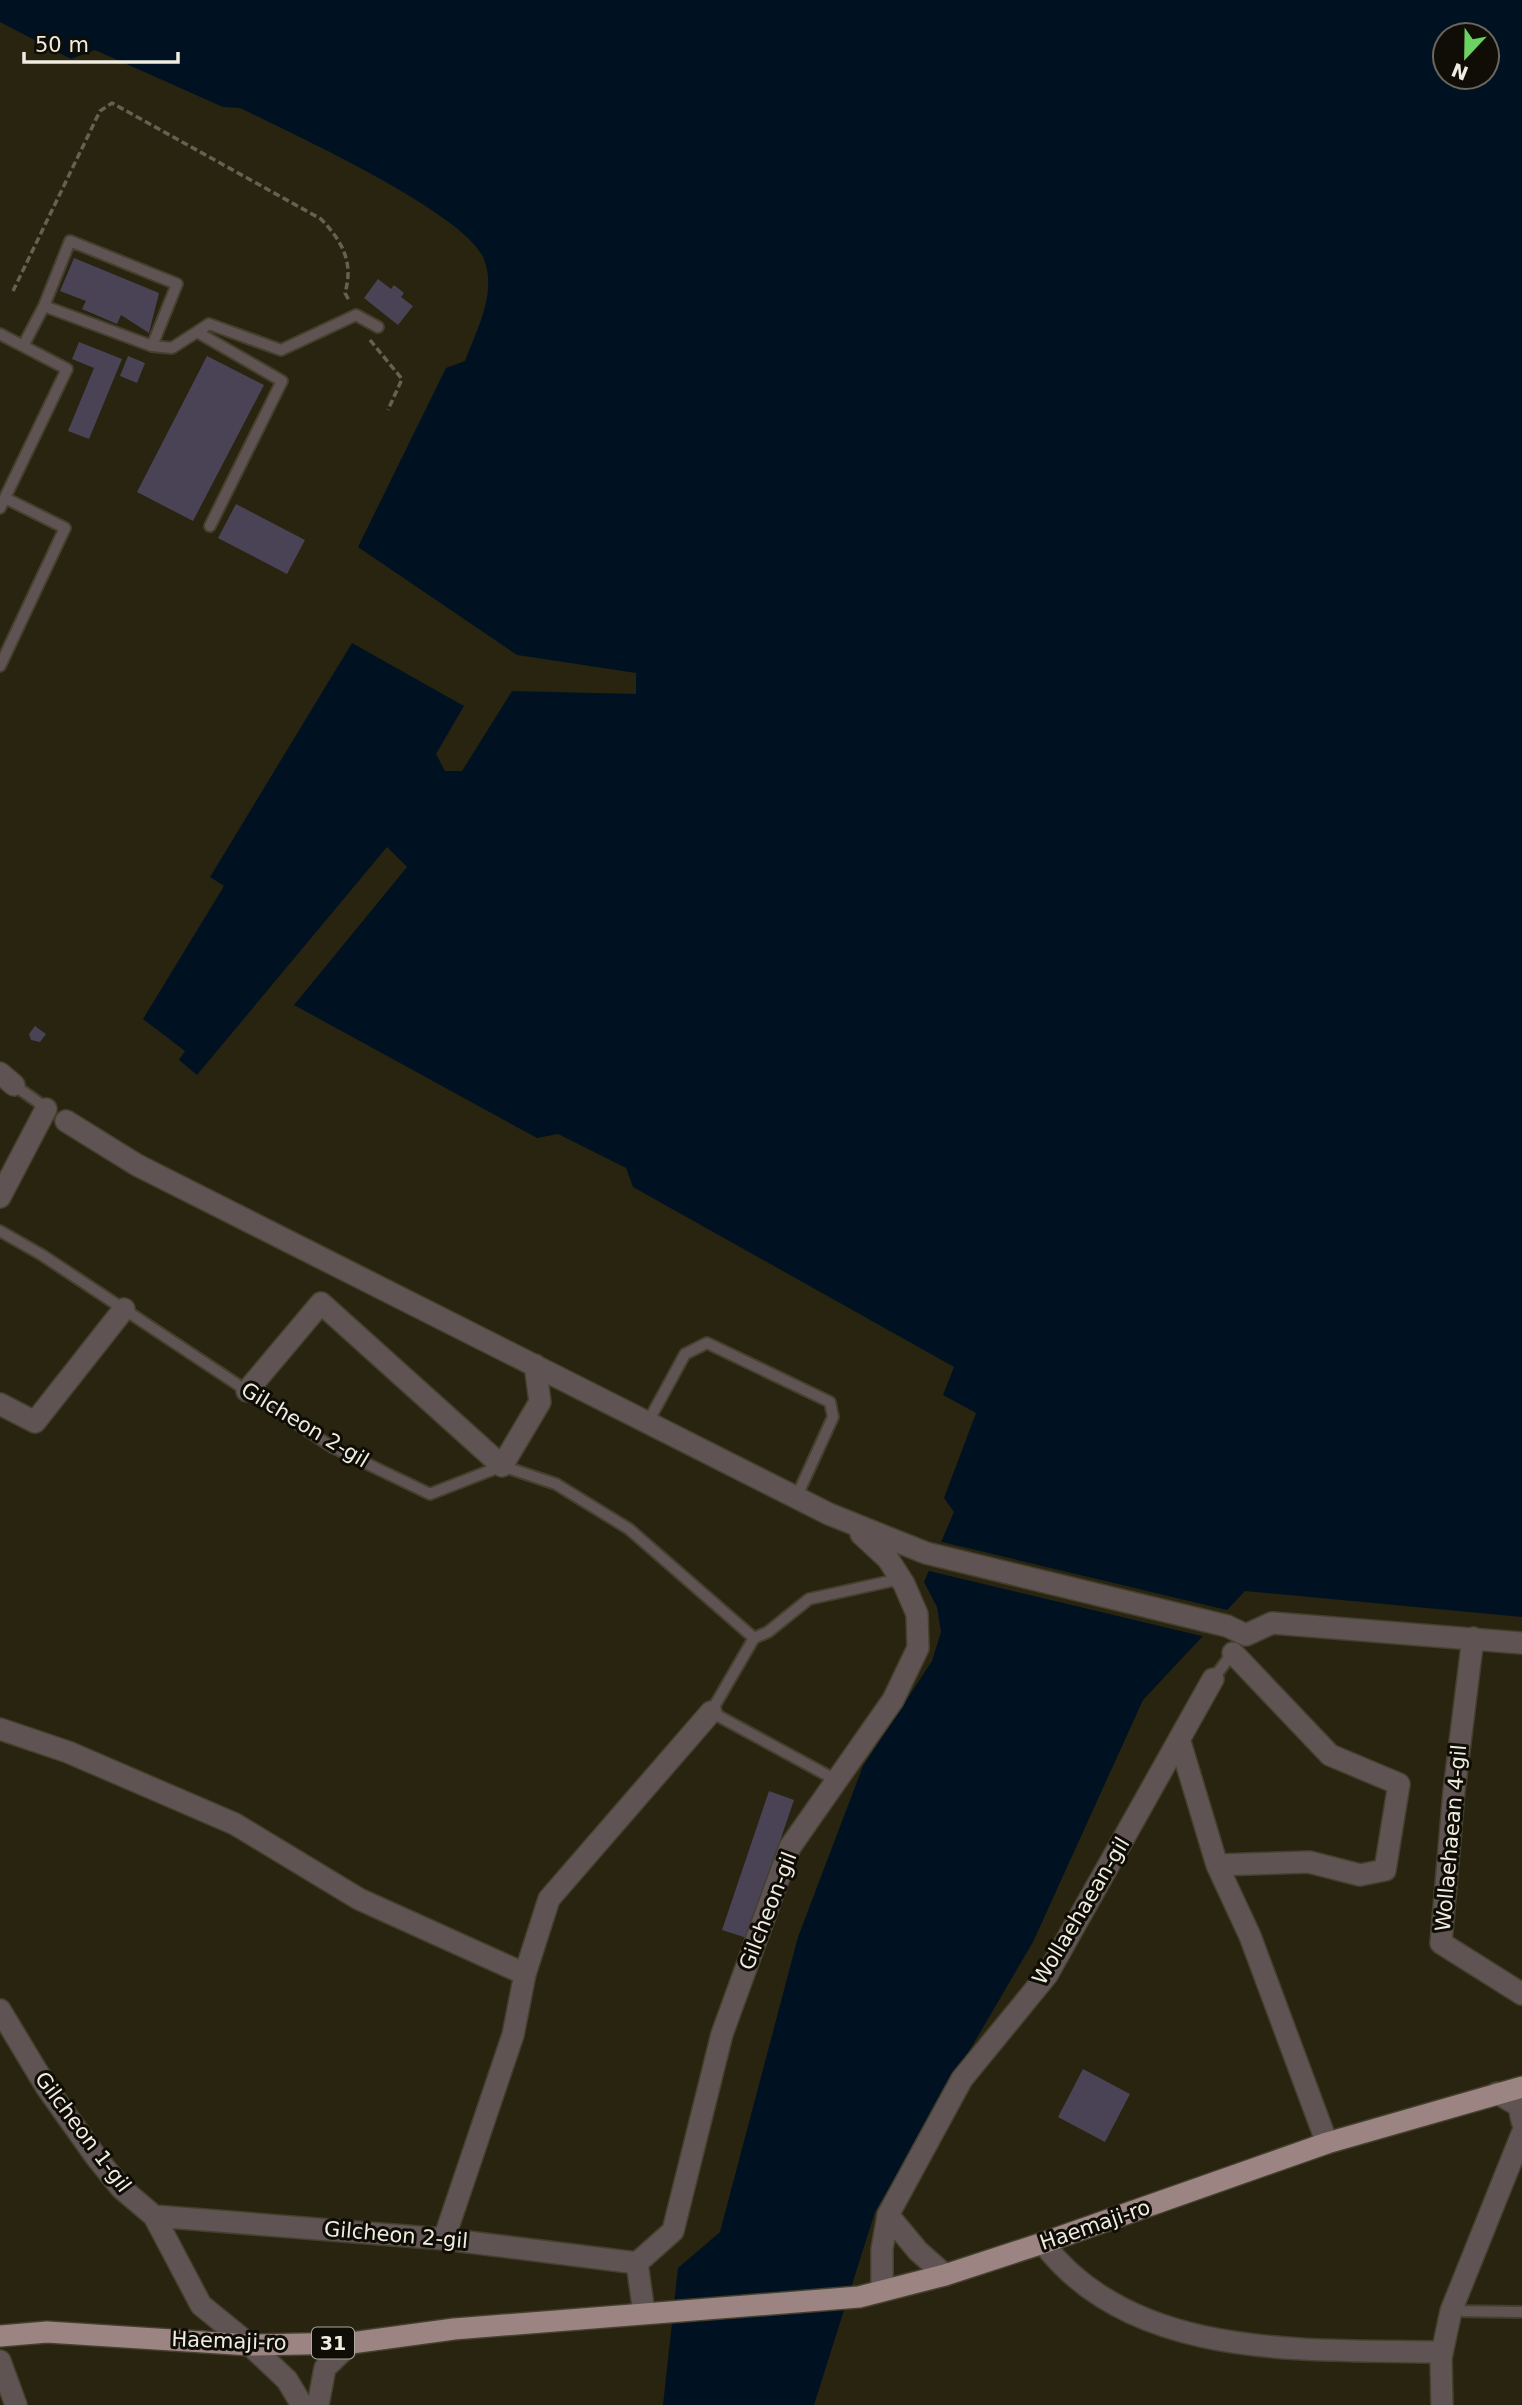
<svg xmlns="http://www.w3.org/2000/svg" width="1522" height="2405" viewBox="0 0 1522 2405" font-family="'DejaVu Sans',sans-serif">
  <style>
    .water { fill: #001221; fill-rule: evenodd }
    .pier { fill: #282410 }
    .building { fill: #4a4356 }
    .lines { fill: none; stroke-linecap: round; stroke-linejoin: round }
    .service-casing { stroke: #44402d; stroke-width: 14 }
    .minor-casing { stroke: #44402d; stroke-width: 24 }
    .tertiary-casing { stroke: #44402d; stroke-width: 24 }
    .primary-casing { stroke: #44402d; stroke-width: 24 }
    .path { stroke: #656150; stroke-width: 3.5; stroke-dasharray: 7 3.5; stroke-linecap: butt }
    .service { stroke: #5f5453; stroke-width: 10 }
    .minor { stroke: #5f5453; stroke-width: 21 }
    .tertiary { stroke: #5f5453; stroke-width: 21 }
    .primary { stroke: #9b8482; stroke-width: 21 }
    .labels { text-anchor: middle; dominant-baseline: central; stroke-width: 6; stroke-linejoin: round; paint-order: stroke }
    .shield { fill: #0f0d06; stroke: #acaa9f; stroke-width: 2 }
    .shield-label { font-size: 19px; font-weight: bold; fill: #efede1 }
    .street-label { font-size: 21px; fill: #efede1; stroke: #0f0d06 }
  </style>
  <rect width="100%" height="100%" fill="#282410"/>
  <path class="water" d="M 0,0 L 1522,0 L 1522,1617 L 1245,1591 L 1143,1700 L 1033,1942 L 875,2212 L 814,2405 L 663,2405 L 678,2268 L 720,2232 L 798,1937 L 863,1766 L 932,1661 L 941,1632 L 937,1607 L 924,1582 L 954,1512 L 944,1498 L 976,1413 L 943,1395 L 954,1367 L 633,1187 L 626,1168 L 558,1134 L 537,1138 L 294,1005 L 407,867 L 387,847 L 197,1075 L 179,1060 L 185,1051 L 143,1019 L 224,886 L 210,877 L 352,643 L 464,706 L 436,754 L 445,771 L 462,771 L 512,691 L 636,694 L 636,673 L 517,655 L 358,547 L 446,368 L 465,361 C 477,329 497,293 484,259 C 466,213 289,132 240,108 L 223,107 L 95,50 L 71,59 L 0,22 ZM 1445,35 L 1487,35 L 1487,77 L 1445,77 Z"/>
  <path class="pier" d="M 938,1541 L 1231,1611 L 1206,1637 L 925,1570 Z"/>
  <path class="building" d="M 74,258 L 159,293 L 149,333 L 121,315 L 117,324 L 82,309 L 86,301 L 60,291 Z
    M 378,279 L 391,289 L 394,285 L 404,293 L 401,297 L 413,306 L 398,325 L 364,298 Z
    M 79,342 L 122,359 L 89,439 L 68,431 L 94,368 L 72,359 Z
    M 128,356 L 145,363 L 137,383 L 120,376 Z
    M 207,356 L 264,385 L 193,521 L 137,492 Z
    M 236,504 L 305,540 L 287,574 L 218,538 Z
    M 35,1026 L 46,1034 L 40,1042 L 31,1040 L 29,1034 Z
    M 769,1791 L 794,1800 L 747,1938 L 722,1930 Z
    M 1083,2069 L 1130,2094 L 1105,2142 L 1058,2117 Z"/>
  <g class="lines">
    <defs>
      <path id="service" d="M 44,306 L 70,241 L 177,284 L 152,346
        M 197,332 L 282,381 L 210,526
        M 0,334 L 67,369 L 0,508
        M 23,346 L 44,306 L 152,346 L 172,348 L 209,324 L 281,350 L 356,315 L 378,327
        M 0,666 L 65,528 L 5,498
        M 14,1085 L 49,1110
        M 0,1231 L 42,1255 L 332,1447 L 430,1494 L 502,1466 L 556,1484 L 629,1529 L 754,1638
        M 648,1422 L 685,1354 L 707,1343 L 830,1402 L 833,1417 L 796,1498
        M 1213,1679 L 1234,1651
        M 836,1780 L 711,1712 L 754,1638 L 768,1632 L 809,1599 L 900,1579
        M 1451,2311 L 1522,2312"/>
      <path id="minor" d="M 0,1073 L 14,1085
        M 66,1121 L 137,1165 L 829,1514 L 926,1553 L 1227,1626 L 1246,1635 L 1272,1623 L 1522,1643
        M 0,1197 L 46,1109
        M 247,1391 L 321,1303 L 502,1466 L 540,1402 L 535,1365
        M 0,1404 L 35,1422 L 124,1309
        M 1473,1638 L 1454,1791 L 1441,1943 L 1522,1994
        M 0,1729 L 68,1752 L 235,1824 L 359,1899 L 525,1974
        M 1180,1742 L 1217,1865 L 1250,1936 L 1327,2143
        M 1217,1865 L 1309,1862 L 1360,1875 L 1385,1870 L 1399,1784 L 1330,1755 L 1233,1653
        M 0,2010 L 47,2088 L 96,2157 L 121,2188 L 154,2216 L 201,2305 L 250,2345
        M 154,2216 L 444,2239 L 637,2263
        M 444,2239 L 513,2035 L 525,1974 L 549,1899 L 711,1712
        M 1043,2243 C 1133,2362 1309,2349 1442,2352
        M 644,2313 L 637,2263 L 673,2231 L 722,2034 L 790,1847 L 893,1700 L 918,1648 L 917,1614 L 904,1584 L 888,1559 L 861,1534
        M 0,2361 L 16,2405
        M 318,2405 L 325,2368 L 351,2343
        M 1442,2405 L 1441,2358 L 1451,2311 L 1522,2134"/>
      <path id="tertiary" d="M 1497,2093 L 1519,2106 L 1522,2121
        M 945,2275 L 918,2251 L 888,2215 L 962,2079 L 1047,1975 L 1213,1679
        M 882,2291 L 882,2249 L 888,2215
        M 250,2345 L 287,2380 L 302,2405"/>
      <path id="primary" d="M 0,2336 L 47,2332 L 250,2345 L 351,2343 L 454,2329 L 859,2297 L 945,2275 L 1043,2243 L 1327,2143 L 1522,2087"/>
    </defs>
    <use href="#service" class="service-casing"/>
    <use href="#minor" class="minor-casing"/>
    <use href="#tertiary" class="tertiary-casing"/>
    <use href="#primary" class="primary-casing"/>
    <path class="path" d="M 13,291 L 100,111 L 112,103 L 321,219 C 342,241 354,262 345,293 L 350,302
      M 370,340 L 402,379 L 388,410"/>
    <use href="#service" class="service"/>
    <use href="#minor" class="minor"/>
    <use href="#tertiary" class="tertiary"/>
    <use href="#primary" class="primary"/>
  </g>
  <g class="labels">
    <rect class="shield" x="312" y="2327.5" width="42" height="31" rx="5"/>
    <g class="shield-label">
      <text x="333" y="2343">31</text>
    </g>
    <g class="street-label">
      <text transform="translate(305 1425) rotate(31)">Gilcheon 2-gil</text>
      <text transform="translate(1451 1838) rotate(-85)">Wollaehaean 4-gil</text>
      <text transform="translate(768 1911) rotate(-69)">Gilcheon-gil</text>
      <text transform="translate(1081 1911) rotate(-59)">Wollaehaean-gil</text>
      <text transform="translate(83 2132) rotate(53)">Gilcheon 1-gil</text>
      <text transform="translate(1095 2225) rotate(-19)">Haemaji-ro</text>
      <text transform="translate(396 2235) rotate(5)">Gilcheon 2-gil</text>
      <text transform="translate(229 2341) rotate(2)">Haemaji-ro</text>
    </g>
  </g>
  <g transform="translate(1466 56) rotate(202)"><circle r="33" fill="#0f0d06" stroke="#69675e" stroke-width="2"/>
  <path d="M0-5L12 26L0 18L-12 26Z" fill="#6cd362"/>
  <text y="-10" font-size="19" font-weight="bold" text-anchor="middle" fill="#efede1">N</text>
  </g>
  <path d="M24 52v10h154v-10" fill="none" stroke="#efede1" stroke-width="3.5"/>
  <text x="35" y="52" font-size="21" fill="#efede1" stroke="#0f0d06" stroke-width="5" paint-order="stroke">50 m</text>
</svg>
